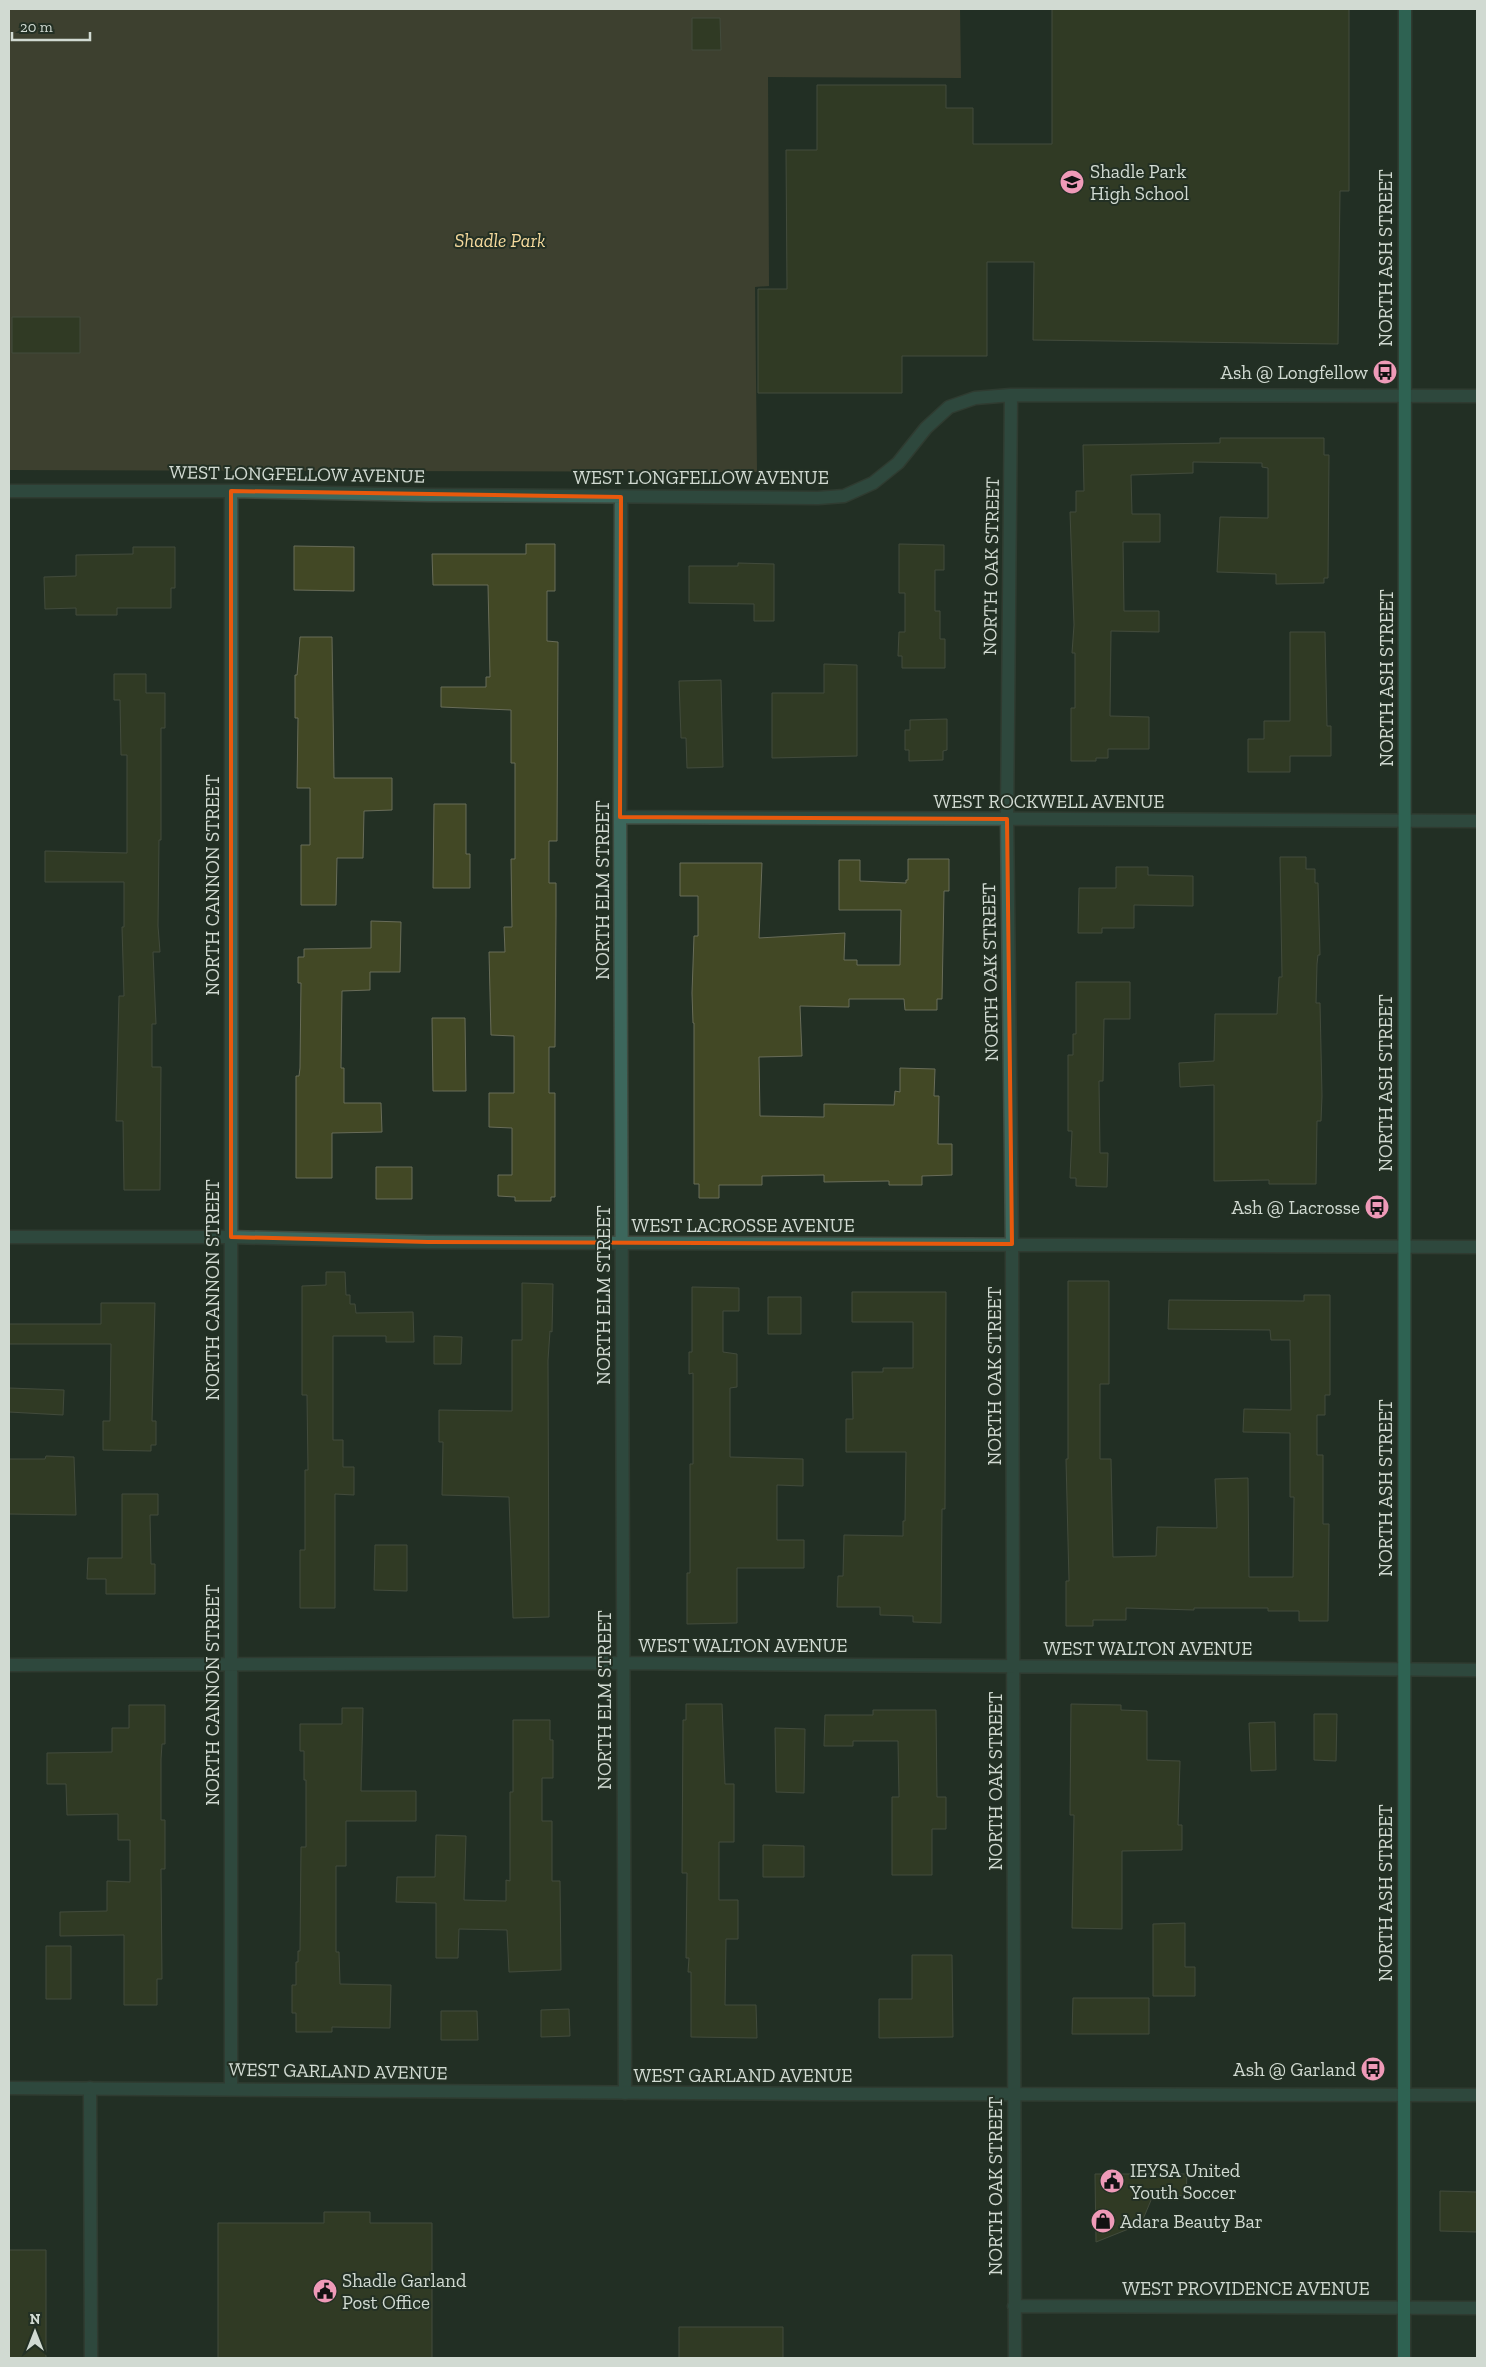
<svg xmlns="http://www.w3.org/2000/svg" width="1486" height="2367" viewBox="0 0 1486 2367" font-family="'Zilla Slab',serif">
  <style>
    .green { fill: #5e543d }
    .building { fill: #424825; stroke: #686c59 }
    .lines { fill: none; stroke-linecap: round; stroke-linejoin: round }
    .minor-casing { stroke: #3f4b40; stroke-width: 15 }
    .tertiary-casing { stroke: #3f4b40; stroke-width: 15 }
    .primary-casing { stroke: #3f4b40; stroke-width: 15 }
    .minor { stroke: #3c675c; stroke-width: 12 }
    .tertiary { stroke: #3c675c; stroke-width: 12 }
    .primary { stroke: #3da08b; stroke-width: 12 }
    .marked { fill: none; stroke: #e8590c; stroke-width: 4; stroke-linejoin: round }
    .labels { text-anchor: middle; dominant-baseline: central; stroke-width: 4; stroke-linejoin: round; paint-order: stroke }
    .poi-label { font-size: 19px; fill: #d1dad2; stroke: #233024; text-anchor: start }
    .park-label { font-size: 19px; font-style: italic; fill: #f5da9d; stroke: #233024 }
    .street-label { font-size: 19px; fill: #d1dad2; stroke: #233024 }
  </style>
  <rect width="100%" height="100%" fill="#233024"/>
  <path class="green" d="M 9,9 L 960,9 L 961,78 L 768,77 L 769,286 L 755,287 L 757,472 L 9,470 Z"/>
  <path class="building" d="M 1052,9 L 1349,9 L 1349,191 L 1340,191 L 1338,344 L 1033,340 L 1034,262 L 987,262 L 987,356 L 902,356 L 902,393 L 758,393 L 758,289 L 787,289 L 786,150 L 817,150 L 817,85 L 946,85 L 946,108 L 973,108 L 973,144 L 1052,144 Z
    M 692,18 L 720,18 L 721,50 L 692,50 Z
    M 12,317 L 80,317 L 80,353 L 12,353 Z
    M 1220,438 L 1324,438 L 1324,455 L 1329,455 L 1328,578 L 1324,578 L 1324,583 L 1276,584 L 1276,574 L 1217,572 L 1220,517 L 1268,518 L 1268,468 L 1262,467 L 1262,463 L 1193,462 L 1193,473 L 1131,475 L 1132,514 L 1160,514 L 1160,542 L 1123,542 L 1124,611 L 1159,611 L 1159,632 L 1111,631 L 1110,716 L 1149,717 L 1149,749 L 1108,749 L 1108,758 L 1096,758 L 1096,761 L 1071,761 L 1071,708 L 1075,708 L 1075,653 L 1072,653 L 1074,625 L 1070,512 L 1076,512 L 1076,491 L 1084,491 L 1083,445 L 1220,443 Z
    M 526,544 L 555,544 L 555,591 L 547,591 L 547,641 L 558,642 L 557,841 L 549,841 L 549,883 L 556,883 L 556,916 L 555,1047 L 549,1047 L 549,1093 L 555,1093 L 555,1197 L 551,1197 L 551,1201 L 515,1201 L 515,1197 L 498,1196 L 498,1175 L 512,1175 L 512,1128 L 489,1127 L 489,1093 L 514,1093 L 514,1036 L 491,1035 L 489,952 L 505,952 L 504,927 L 512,927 L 511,859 L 515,859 L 515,763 L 511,763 L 511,710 L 441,707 L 441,687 L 486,687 L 486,677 L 490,677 L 488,585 L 433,585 L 432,554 L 526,554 Z
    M 899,544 L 944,545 L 944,570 L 935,570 L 935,611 L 940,611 L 940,639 L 945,639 L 945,668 L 902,668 L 902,656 L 898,656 L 899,632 L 905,632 L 905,593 L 899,593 Z
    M 294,546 L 354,547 L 354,591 L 294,590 Z
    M 133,547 L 175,547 L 175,588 L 171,588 L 171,608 L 117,608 L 117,615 L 76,615 L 76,608 L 45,609 L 44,577 L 76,576 L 76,555 L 133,554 Z
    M 738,563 L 774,564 L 774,621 L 754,621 L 754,604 L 689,603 L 689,566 L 738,566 Z
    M 1290,632 L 1325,632 L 1327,726 L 1331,726 L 1331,756 L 1290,756 L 1290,772 L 1248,772 L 1248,739 L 1264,739 L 1264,721 L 1290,721 Z
    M 300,637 L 332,637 L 334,778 L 392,778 L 392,810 L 364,811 L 363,858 L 337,858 L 336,905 L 301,905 L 301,845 L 310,845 L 310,788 L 297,788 L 298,718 L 295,718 L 295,675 L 297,675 Z
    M 824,664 L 857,665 L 857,756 L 772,758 L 772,693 L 824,693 Z
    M 114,674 L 146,674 L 146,693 L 165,693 L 165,728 L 161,728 L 161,840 L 159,840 L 158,926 L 160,952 L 153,952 L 156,1024 L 152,1024 L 152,1067 L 161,1067 L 160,1190 L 124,1190 L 123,1121 L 116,1121 L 119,996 L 124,996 L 122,927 L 124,927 L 124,882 L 45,882 L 45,851 L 127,853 L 127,755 L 121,755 L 120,700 L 114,700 Z
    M 721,680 L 723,767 L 687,768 L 686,738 L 681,738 L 679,681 Z
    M 947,719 L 947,750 L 943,751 L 943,760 L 909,761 L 909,750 L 905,750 L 905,730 L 910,730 L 910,720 Z
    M 434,804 L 466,804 L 466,854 L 470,854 L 470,888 L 433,888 Z
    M 1280,857 L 1306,857 L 1306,869 L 1315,869 L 1315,883 L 1318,883 L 1320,955 L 1318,955 L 1317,964 L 1316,1003 L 1320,1003 L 1322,1096 L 1321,1121 L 1317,1121 L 1316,1184 L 1269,1184 L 1269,1180 L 1214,1181 L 1214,1085 L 1180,1087 L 1179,1063 L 1214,1061 L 1215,1014 L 1277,1014 L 1279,977 L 1282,977 Z
    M 908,859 L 949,859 L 949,891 L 944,891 L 942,999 L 937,999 L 937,1010 L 905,1010 L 904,999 L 849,999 L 849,1007 L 800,1006 L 802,1056 L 759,1057 L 760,1116 L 824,1117 L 824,1104 L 894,1105 L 895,1091 L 900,1092 L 900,1068 L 935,1069 L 934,1096 L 939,1096 L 938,1144 L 952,1144 L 952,1175 L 922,1176 L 922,1185 L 889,1185 L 889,1181 L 824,1182 L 824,1175 L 762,1176 L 762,1185 L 719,1185 L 719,1198 L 699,1198 L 699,1184 L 694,1184 L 694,1023 L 693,1023 L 692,993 L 694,936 L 698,936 L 698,896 L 680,896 L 680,863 L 762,863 L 759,938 L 845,933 L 844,960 L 857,960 L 857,965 L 900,965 L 901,910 L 839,910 L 839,860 L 860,860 L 860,881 L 906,883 L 906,880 L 908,880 Z
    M 1116,867 L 1148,867 L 1148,875 L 1193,876 L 1193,906 L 1134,905 L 1134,928 L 1102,928 L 1102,933 L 1078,933 L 1079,888 L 1116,888 Z
    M 371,921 L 401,922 L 400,972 L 370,972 L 370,990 L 342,991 L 341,1068 L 344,1068 L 344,1103 L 381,1103 L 382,1132 L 332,1133 L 332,1178 L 296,1178 L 296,1076 L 299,1076 L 300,1068 L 301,983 L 298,983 L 298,957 L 304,957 L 304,949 L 371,948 Z
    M 1076,982 L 1130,982 L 1130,1019 L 1104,1019 L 1103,1081 L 1099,1081 L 1100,1153 L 1108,1153 L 1107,1187 L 1076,1186 L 1076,1178 L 1070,1178 L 1072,1131 L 1068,1131 L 1068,1055 L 1073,1055 L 1073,1034 L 1076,1034 Z
    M 432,1018 L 465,1018 L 466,1091 L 433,1091 Z
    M 376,1167 L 412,1167 L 412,1199 L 376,1199 Z
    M 326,1272 L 345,1272 L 346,1295 L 350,1295 L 350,1304 L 355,1304 L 356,1313 L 413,1312 L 414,1342 L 386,1342 L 386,1336 L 333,1336 L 333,1440 L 343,1440 L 343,1467 L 354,1467 L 354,1495 L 335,1494 L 335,1608 L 300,1608 L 300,1550 L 305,1550 L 305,1470 L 308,1470 L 307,1395 L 302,1395 L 302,1286 L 326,1285 Z
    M 1068,1281 L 1109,1281 L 1109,1384 L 1100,1384 L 1100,1459 L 1111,1459 L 1113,1557 L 1156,1556 L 1157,1527 L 1217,1528 L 1215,1479 L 1248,1478 L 1249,1577 L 1293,1577 L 1294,1497 L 1290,1497 L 1290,1433 L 1243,1432 L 1244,1409 L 1291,1410 L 1290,1340 L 1271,1340 L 1270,1330 L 1168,1329 L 1169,1300 L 1304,1301 L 1304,1295 L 1330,1295 L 1330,1395 L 1325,1395 L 1325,1415 L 1317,1415 L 1317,1455 L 1323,1455 L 1323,1524 L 1329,1524 L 1328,1621 L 1299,1621 L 1299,1611 L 1268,1611 L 1268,1608 L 1194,1608 L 1194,1610 L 1126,1608 L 1126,1620 L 1093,1620 L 1093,1626 L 1066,1626 L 1066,1581 L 1069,1581 L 1066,1459 L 1068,1459 Z
    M 522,1283 L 553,1284 L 552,1332 L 550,1331 L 548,1360 L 549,1617 L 513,1618 L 509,1497 L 442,1495 L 443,1442 L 439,1442 L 439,1410 L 512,1411 L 512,1340 L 522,1340 Z
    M 692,1287 L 739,1288 L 739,1311 L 723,1311 L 723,1352 L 737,1354 L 737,1387 L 730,1388 L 730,1457 L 803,1459 L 803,1486 L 777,1485 L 777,1540 L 804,1540 L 804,1568 L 737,1568 L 737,1623 L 687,1624 L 687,1573 L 690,1573 L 690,1464 L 693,1464 L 693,1373 L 689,1374 L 689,1352 L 692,1352 Z
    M 852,1292 L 946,1292 L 945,1509 L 942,1509 L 941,1623 L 913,1622 L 913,1616 L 880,1615 L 880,1607 L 837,1607 L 838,1576 L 843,1576 L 844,1535 L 903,1536 L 903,1521 L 905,1521 L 906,1452 L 846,1452 L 846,1419 L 853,1419 L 852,1372 L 883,1372 L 883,1368 L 913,1368 L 913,1322 L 852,1322 Z
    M 768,1297 L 801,1297 L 801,1334 L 768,1334 Z
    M 101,1303 L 155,1303 L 152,1421 L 156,1421 L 156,1445 L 151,1445 L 151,1451 L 103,1450 L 103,1421 L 110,1421 L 111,1344 L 9,1344 L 9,1324 L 101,1324 Z
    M 434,1336 L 462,1337 L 461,1364 L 434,1364 Z
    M 9,1388 L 64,1390 L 63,1415 L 9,1412 Z
    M 46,1456 L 74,1457 L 76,1515 L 9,1514 L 9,1459 L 45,1459 Z
    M 122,1494 L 158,1494 L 158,1515 L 150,1515 L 151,1564 L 155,1564 L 155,1594 L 106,1594 L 106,1579 L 87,1579 L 88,1558 L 122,1558 Z
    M 375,1545 L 407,1545 L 407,1591 L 374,1590 Z
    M 686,1704 L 722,1704 L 725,1784 L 734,1784 L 734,1842 L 719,1842 L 719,1900 L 738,1900 L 738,1939 L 726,1939 L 725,2005 L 756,2005 L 757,2038 L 691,2037 L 691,1972 L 688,1972 L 689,1958 L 686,1958 L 687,1873 L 682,1873 L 683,1720 L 686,1720 Z
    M 1071,1704 L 1121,1705 L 1121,1710 L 1147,1711 L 1147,1760 L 1180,1761 L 1178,1825 L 1182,1825 L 1182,1850 L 1122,1851 L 1122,1929 L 1072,1928 L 1074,1815 L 1070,1815 Z
    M 129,1705 L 165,1705 L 165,1744 L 162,1744 L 161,1759 L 161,1820 L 165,1820 L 165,1869 L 161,1869 L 162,1979 L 157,1979 L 157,2005 L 124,2005 L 124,1935 L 60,1936 L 60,1912 L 107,1911 L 107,1881 L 130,1882 L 130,1840 L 118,1840 L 118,1814 L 67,1815 L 66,1784 L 47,1784 L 47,1753 L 112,1752 L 112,1728 L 129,1728 Z
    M 342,1708 L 363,1708 L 361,1791 L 416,1791 L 416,1821 L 346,1821 L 346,1866 L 336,1866 L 336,1952 L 339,1952 L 340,1984 L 391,1985 L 390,2028 L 332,2027 L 332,2032 L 296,2032 L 296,2013 L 292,2013 L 292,1985 L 296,1985 L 296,1962 L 298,1962 L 298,1951 L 300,1951 L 301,1847 L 306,1847 L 306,1780 L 304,1780 L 304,1751 L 300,1751 L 300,1724 L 342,1724 Z
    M 873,1710 L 936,1710 L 937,1797 L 946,1797 L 946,1829 L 932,1829 L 932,1875 L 892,1875 L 892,1797 L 899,1797 L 898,1741 L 853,1741 L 853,1746 L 824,1746 L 825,1715 L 873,1715 Z
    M 1314,1714 L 1337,1714 L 1336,1761 L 1314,1760 Z
    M 513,1720 L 550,1720 L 550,1740 L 553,1740 L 553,1778 L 542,1778 L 542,1821 L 552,1821 L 552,1881 L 560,1881 L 561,1970 L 509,1972 L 507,1930 L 459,1929 L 458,1958 L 436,1958 L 436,1903 L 396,1902 L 397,1877 L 435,1877 L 436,1835 L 466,1836 L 464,1900 L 506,1901 L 506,1880 L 510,1881 L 510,1792 L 513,1792 Z
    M 1275,1722 L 1276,1770 L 1251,1771 L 1249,1723 Z
    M 775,1728 L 805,1729 L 804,1793 L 776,1792 Z
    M 763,1845 L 804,1846 L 804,1877 L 763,1877 Z
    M 1185,1923 L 1185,1967 L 1195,1967 L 1195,1996 L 1153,1996 L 1153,1924 Z
    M 46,1946 L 71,1946 L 71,1999 L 46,1999 Z
    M 912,1955 L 952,1955 L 953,2037 L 879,2038 L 879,1999 L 912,1999 Z
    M 1073,1998 L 1149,1998 L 1149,2034 L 1072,2034 Z
    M 569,2009 L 570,2036 L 541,2037 L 541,2010 Z
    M 441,2011 L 477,2011 L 478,2040 L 441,2040 Z
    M 1095,2174 L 1187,2174 L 1186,2196 L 1154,2193 L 1141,2224 L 1096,2242 Z
    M 1440,2191 L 1477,2192 L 1477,2232 L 1440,2231 Z
    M 324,2212 L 370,2212 L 370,2223 L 432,2223 L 432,2358 L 218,2358 L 218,2223 L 324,2223 Z
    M 9,2250 L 46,2250 L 46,2358 L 9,2358 Z
    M 679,2327 L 783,2327 L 783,2358 L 679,2358 Z"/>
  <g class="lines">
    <defs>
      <path id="minor" d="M 1011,395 L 1007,819 L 1012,1244 L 1015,2358
        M 9,491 L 231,491 L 429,495 L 818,498 L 844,496 L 873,483 L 898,463 L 926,428 L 949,407 L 975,398 L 1011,395 L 1477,396
        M 231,491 L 231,2088
        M 621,497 L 620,817 L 625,2093
        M 620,817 L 1477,821
        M 9,1237 L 231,1237 L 428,1242 L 1477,1247
        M 9,1665 L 623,1663 L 1477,1670
        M 90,2088 L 91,2358
        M 1014,2306 L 1477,2308"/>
      <path id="tertiary" d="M 9,2088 L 824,2094 L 1477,2095"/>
      <path id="primary" d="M 1404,2358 L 1405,9"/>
    </defs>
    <use href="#minor" class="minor-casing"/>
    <use href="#tertiary" class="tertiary-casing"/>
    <use href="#primary" class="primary-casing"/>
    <use href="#minor" class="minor"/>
    <use href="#tertiary" class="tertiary"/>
    <use href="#primary" class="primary"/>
  </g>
  <path d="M0 0H1486V2367H0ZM 231,491 L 621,497 L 620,817 L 1007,819 L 1012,1244 L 428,1242 L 231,1237 Z" fill="#233024" fill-opacity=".55" fill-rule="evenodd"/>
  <path class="marked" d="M 231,491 L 621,497 L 620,817 L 1007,819 L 1012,1244 L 428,1242 L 231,1237 Z"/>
  <defs>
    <symbol id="school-disc" viewBox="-11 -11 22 22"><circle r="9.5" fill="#ef9ab8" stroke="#233024"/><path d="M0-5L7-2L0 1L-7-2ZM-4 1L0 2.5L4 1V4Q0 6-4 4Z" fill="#111"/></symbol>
    <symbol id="bus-disc" viewBox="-11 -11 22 22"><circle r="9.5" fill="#ef9ab8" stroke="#233024"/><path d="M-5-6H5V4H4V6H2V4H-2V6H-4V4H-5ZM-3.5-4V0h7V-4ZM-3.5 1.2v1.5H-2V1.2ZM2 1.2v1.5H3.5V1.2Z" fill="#111"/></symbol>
    <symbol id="civic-disc" viewBox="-11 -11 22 22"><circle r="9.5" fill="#ef9ab8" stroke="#233024"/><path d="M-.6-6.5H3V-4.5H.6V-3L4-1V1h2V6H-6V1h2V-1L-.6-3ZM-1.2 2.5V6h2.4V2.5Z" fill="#111"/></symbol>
    <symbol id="shop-disc" viewBox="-11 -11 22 22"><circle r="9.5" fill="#ef9ab8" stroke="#233024"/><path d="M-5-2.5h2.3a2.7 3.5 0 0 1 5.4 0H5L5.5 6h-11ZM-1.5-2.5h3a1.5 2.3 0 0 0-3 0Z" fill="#111"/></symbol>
  </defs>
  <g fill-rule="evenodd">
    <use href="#school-disc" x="1058" y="168" width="28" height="28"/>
    <use href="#bus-disc" x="1371" y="358" width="28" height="28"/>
    <use href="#bus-disc" x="1363" y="1193" width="28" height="28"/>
    <use href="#bus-disc" x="1359" y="2055" width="28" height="28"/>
    <use href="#civic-disc" x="1098" y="2167" width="28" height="28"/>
    <use href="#shop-disc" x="1089" y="2207" width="28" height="28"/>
    <use href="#civic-disc" x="311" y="2277" width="28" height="28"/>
  </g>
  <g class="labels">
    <g class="poi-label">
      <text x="1090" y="171">Shadle Park<tspan x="1090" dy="22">High School</tspan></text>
      <text x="1368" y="372" text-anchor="end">Ash @ Longfellow</text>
      <text x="1360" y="1207" text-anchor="end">Ash @ Lacrosse</text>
      <text x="1356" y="2069" text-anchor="end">Ash @ Garland</text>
      <text x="1130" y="2170">IEYSA United<tspan x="1130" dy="22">Youth Soccer</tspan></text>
      <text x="1120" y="2221">Adara Beauty Bar</text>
      <text x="342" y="2280">Shadle Garland<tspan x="342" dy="22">Post Office</tspan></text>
    </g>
    <g class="park-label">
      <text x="500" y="240">Shadle Park</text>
    </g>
    <g class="street-label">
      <text transform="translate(1385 258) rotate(-90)">NORTH ASH STREET</text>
      <text transform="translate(297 474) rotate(1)">WEST LONGFELLOW AVENUE</text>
      <text x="701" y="477">WEST LONGFELLOW AVENUE</text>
      <text transform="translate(991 566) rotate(-89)">NORTH OAK STREET</text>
      <text transform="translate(1386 678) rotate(-90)">NORTH ASH STREET</text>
      <text x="1049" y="801">WEST ROCKWELL AVENUE</text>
      <text transform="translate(212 885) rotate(-90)">NORTH CANNON STREET</text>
      <text transform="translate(602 890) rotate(-90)">NORTH ELM STREET</text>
      <text transform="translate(990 972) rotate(-91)">NORTH OAK STREET</text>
      <text transform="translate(1385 1083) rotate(-90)">NORTH ASH STREET</text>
      <text x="743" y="1225">WEST LACROSSE AVENUE</text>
      <text transform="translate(212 1290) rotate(-90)">NORTH CANNON STREET</text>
      <text transform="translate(603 1295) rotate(-90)">NORTH ELM STREET</text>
      <text transform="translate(994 1376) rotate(-90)">NORTH OAK STREET</text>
      <text transform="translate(1385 1488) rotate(-90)">NORTH ASH STREET</text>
      <text x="743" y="1645">WEST WALTON AVENUE</text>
      <text x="1148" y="1648">WEST WALTON AVENUE</text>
      <text transform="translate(212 1695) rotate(-90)">NORTH CANNON STREET</text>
      <text transform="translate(604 1700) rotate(-90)">NORTH ELM STREET</text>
      <text transform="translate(995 1781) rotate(-90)">NORTH OAK STREET</text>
      <text transform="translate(1385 1893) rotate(-90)">NORTH ASH STREET</text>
      <text transform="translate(338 2071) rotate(1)">WEST GARLAND AVENUE</text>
      <text x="743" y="2075">WEST GARLAND AVENUE</text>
      <text transform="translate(995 2186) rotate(-90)">NORTH OAK STREET</text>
      <text x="1246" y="2288">WEST PROVIDENCE AVENUE</text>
    </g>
  </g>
  <rect width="1486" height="2367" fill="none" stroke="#d1dad2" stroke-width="20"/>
  <g transform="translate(35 2332)" stroke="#233024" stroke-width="4" paint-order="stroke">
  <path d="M0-4L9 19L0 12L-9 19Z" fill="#d1dad2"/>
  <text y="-8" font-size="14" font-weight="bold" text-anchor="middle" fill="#d1dad2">N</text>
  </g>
  <path d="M12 32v8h78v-8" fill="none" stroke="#d1dad2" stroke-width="2.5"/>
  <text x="20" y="32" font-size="15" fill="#d1dad2" stroke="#233024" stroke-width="4" paint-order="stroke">20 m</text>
</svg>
